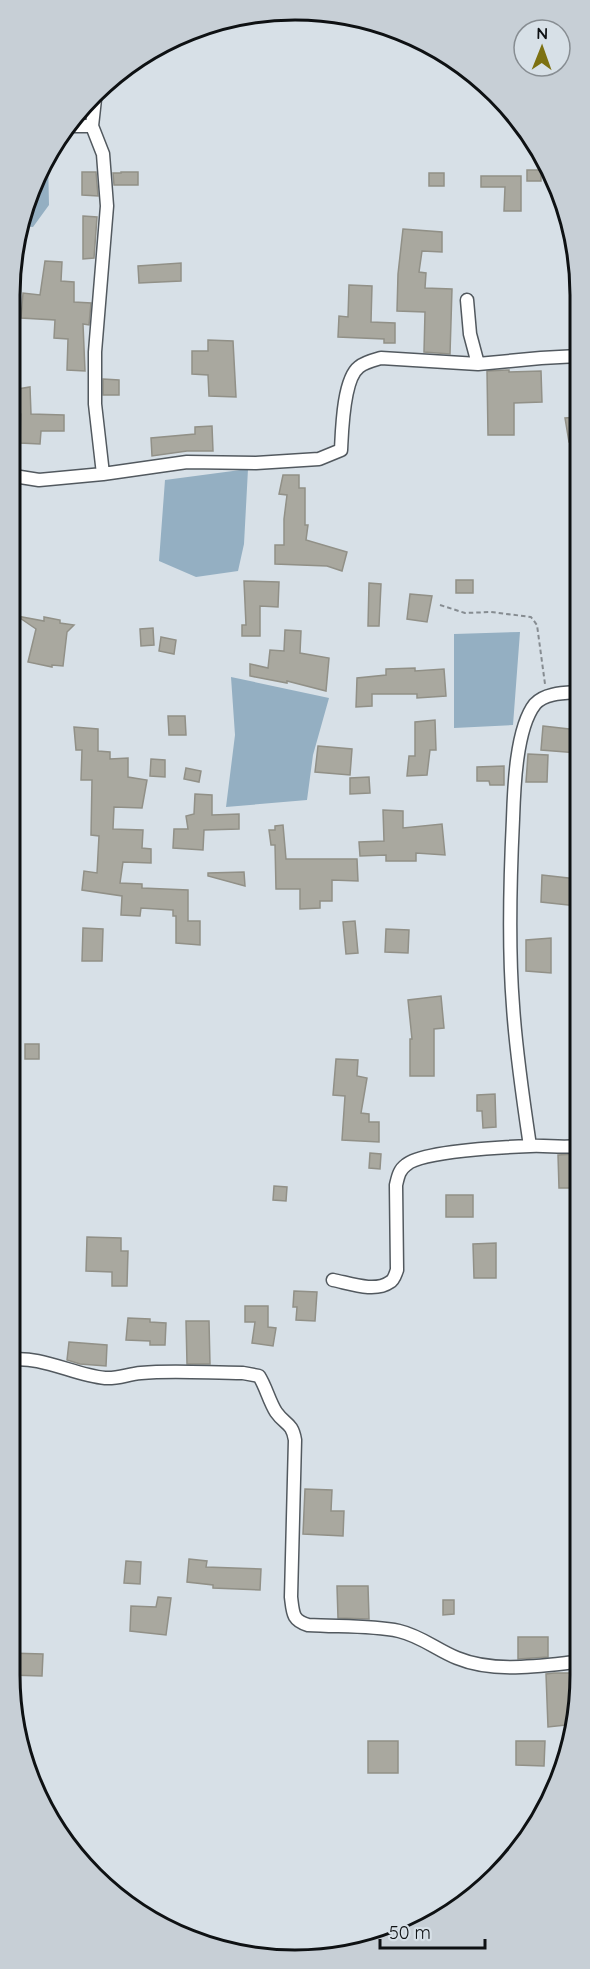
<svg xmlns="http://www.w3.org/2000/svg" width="590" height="1969" viewBox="0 0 590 1969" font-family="Quicksand,sans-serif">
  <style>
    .water { fill: #94afc2 }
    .building { fill: #a9a89f; stroke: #919087; stroke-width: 1.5 }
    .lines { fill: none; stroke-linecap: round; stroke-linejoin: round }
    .minor-casing { stroke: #52595f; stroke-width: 15 }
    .path { stroke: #868c91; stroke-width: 2; stroke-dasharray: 4.5 3; stroke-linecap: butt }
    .minor { stroke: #fff; stroke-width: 12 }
    .rim { fill: none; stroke: #0e1113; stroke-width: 3 }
  </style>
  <rect width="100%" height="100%" fill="#d7e0e7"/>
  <path class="water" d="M 48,159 L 49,205 L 33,227 L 20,226 Z
    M 248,469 L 244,544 L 238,571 L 196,577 L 159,561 L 165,480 Z
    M 520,632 L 513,725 L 454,728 L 454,634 Z
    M 231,677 L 329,698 L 313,755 L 307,800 L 226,807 L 235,735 Z"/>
  <path class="building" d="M 527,170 L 541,170 L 541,181 L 527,181 Z
    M 82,172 L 96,172 L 98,196 L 82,195 Z
    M 121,172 L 138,172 L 138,185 L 114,185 L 113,173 L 121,173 Z
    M 429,173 L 444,173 L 444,186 L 429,186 Z
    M 481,176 L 521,176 L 521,211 L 504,211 L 505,187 L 481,187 Z
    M 83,216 L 97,217 L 94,258 L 83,259 Z
    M 403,229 L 442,232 L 442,252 L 422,251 L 419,272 L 426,273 L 425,288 L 452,289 L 450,354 L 424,352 L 425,312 L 397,311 L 398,274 Z
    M 45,261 L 62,262 L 61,281 L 74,282 L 74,302 L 91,303 L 89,325 L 83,324 L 85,371 L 67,370 L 68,339 L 54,338 L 55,320 L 21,318 L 23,293 L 40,295 Z
    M 181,263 L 181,281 L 139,283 L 138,266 Z
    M 349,285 L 372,286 L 371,322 L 395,323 L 395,343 L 384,343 L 384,339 L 338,337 L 339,316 L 348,317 Z
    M 208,340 L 233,341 L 236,397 L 209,396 L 208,375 L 192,374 L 192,351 L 208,351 Z
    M 507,370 L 509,370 L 509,372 L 541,371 L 542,402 L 514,403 L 514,435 L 488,435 L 487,371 Z
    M 103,379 L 119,380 L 119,395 L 103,395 Z
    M 30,387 L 31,414 L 64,415 L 64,431 L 41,431 L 40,444 L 20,443 L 21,414 L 18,413 L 18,389 Z
    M 578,417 L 578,441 L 569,442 L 565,418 Z
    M 212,426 L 213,451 L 187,451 L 152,456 L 151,438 L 195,434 L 195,427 Z
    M 283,475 L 299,475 L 299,488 L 305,488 L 305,525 L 308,525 L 306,540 L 347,552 L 342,571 L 327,566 L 275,564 L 275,545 L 284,545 L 284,519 L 287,495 L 279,494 Z
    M 456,580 L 473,580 L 473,593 L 456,593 Z
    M 244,581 L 279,582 L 278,607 L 260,606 L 260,636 L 242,636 L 242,625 L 246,625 Z
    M 369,583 L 381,584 L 379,626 L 368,626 Z
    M 410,594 L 432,596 L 427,622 L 407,619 Z
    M 17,616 L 44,621 L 44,617 L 60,620 L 60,623 L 74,625 L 67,632 L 63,666 L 52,665 L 52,667 L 28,662 L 36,629 Z
    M 153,628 L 154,645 L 141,646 L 140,629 Z
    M 285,630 L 301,631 L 300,653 L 329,658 L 326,691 L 287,681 L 287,683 L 250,676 L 250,664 L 268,668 L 270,650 L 284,651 Z
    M 161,637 L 176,640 L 174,654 L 159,651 Z
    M 415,668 L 415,671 L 444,669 L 446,696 L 417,698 L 417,694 L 372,694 L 372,706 L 356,707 L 357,678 L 386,675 L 386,669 Z
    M 168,716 L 185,716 L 186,735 L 169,735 Z
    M 435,720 L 436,750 L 430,750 L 427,775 L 407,776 L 409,756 L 415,756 L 415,722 Z
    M 543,726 L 578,730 L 578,753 L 541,750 Z
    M 74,727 L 98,729 L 98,751 L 110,752 L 110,759 L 128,758 L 128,777 L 147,780 L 142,808 L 114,807 L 113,829 L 143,830 L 142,848 L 151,849 L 151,863 L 123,862 L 120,883 L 142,884 L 142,888 L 188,890 L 188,921 L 200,921 L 200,945 L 176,943 L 176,916 L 173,916 L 173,910 L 141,908 L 140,916 L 121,915 L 122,896 L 82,890 L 84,871 L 97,873 L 99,836 L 91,835 L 92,780 L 81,780 L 82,750 L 76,750 Z
    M 318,746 L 352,749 L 350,775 L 315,772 Z
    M 528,754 L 548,755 L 547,782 L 526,782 Z
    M 151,759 L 165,760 L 165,777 L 150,776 Z
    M 504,766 L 504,785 L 490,785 L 489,781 L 477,781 L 477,767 Z
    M 186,768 L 201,771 L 199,782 L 184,779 Z
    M 369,777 L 370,793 L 350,794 L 350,778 Z
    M 195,794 L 212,795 L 212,815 L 239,814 L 239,829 L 204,830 L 203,850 L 173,848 L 174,829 L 188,829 L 186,816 L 194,814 Z
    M 383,810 L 403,811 L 403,828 L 442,824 L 445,855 L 416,853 L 416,861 L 386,861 L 386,855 L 360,856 L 359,842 L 384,841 Z
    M 283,825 L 286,859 L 357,859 L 358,881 L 332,880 L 332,901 L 320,901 L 320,908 L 300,909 L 300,889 L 276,889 L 275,845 L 271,845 L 269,830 L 275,830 L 275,826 Z
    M 244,872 L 245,886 L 208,876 L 208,873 Z
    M 542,875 L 577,879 L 577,906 L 541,902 Z
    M 355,921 L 358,953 L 346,954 L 343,922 Z
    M 83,928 L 103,929 L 102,961 L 82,961 Z
    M 386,929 L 409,930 L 408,953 L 385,952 Z
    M 551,938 L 551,973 L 526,971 L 526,940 Z
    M 441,996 L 444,1028 L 434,1029 L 434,1076 L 410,1076 L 410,1039 L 412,1039 L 408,1000 Z
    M 25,1044 L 39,1044 L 39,1059 L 25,1059 Z
    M 336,1059 L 358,1060 L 357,1076 L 367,1078 L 361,1113 L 369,1114 L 369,1122 L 379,1122 L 379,1142 L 342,1140 L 345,1096 L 333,1095 Z
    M 495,1094 L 496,1127 L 483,1128 L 482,1111 L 477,1111 L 477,1095 Z
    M 370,1153 L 381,1154 L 380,1169 L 369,1168 Z
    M 575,1154 L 576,1188 L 559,1188 L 558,1155 Z
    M 274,1186 L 287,1187 L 286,1201 L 273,1200 Z
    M 446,1195 L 473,1195 L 473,1217 L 446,1217 Z
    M 87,1237 L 121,1238 L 121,1251 L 128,1251 L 127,1286 L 112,1286 L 112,1272 L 86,1271 Z
    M 496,1243 L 496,1278 L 474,1278 L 473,1244 Z
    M 294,1291 L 317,1292 L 315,1321 L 296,1320 L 297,1307 L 293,1307 Z
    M 245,1306 L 268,1306 L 268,1327 L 276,1328 L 273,1346 L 252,1343 L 255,1322 L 245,1322 Z
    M 128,1318 L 150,1319 L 150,1322 L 166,1323 L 165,1345 L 150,1345 L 150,1341 L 126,1340 Z
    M 186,1321 L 209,1321 L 210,1364 L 187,1364 Z
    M 69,1342 L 107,1345 L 106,1366 L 80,1364 L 67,1360 Z
    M 305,1489 L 332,1490 L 331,1511 L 344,1511 L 343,1536 L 303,1534 Z
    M 189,1559 L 207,1561 L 206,1567 L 261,1569 L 260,1590 L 213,1588 L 213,1585 L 187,1582 Z
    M 126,1561 L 141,1562 L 140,1584 L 124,1583 Z
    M 337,1586 L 368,1586 L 369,1619 L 338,1618 Z
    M 158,1597 L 171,1598 L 166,1635 L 130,1631 L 131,1606 L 156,1607 Z
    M 443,1600 L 454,1600 L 454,1614 L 443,1615 Z
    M 518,1637 L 548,1637 L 548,1657 L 518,1659 Z
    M 9,1653 L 43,1654 L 42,1676 L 9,1675 Z
    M 554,1673 L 576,1673 L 575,1724 L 548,1727 L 546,1674 Z
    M 368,1741 L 398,1741 L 398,1773 L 368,1773 Z
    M 516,1741 L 545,1741 L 544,1766 L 516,1765 Z"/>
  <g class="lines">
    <defs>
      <path id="minor" d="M 95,99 L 92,126 L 103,154 L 107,206 L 95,352 L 95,404 L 103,474
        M 68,126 L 92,126
        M 467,300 L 470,334 L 478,364
        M 14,476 L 39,480 L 103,474 L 187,462 L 256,463 L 319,459 L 341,450 C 342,431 343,379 359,367 C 365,362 374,360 381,358 L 478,364 L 541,358 L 578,356
        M 530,1146 C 523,1099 516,1053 513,1006 C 508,944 510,881 513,819 C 514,788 516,728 535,704 C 545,693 564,693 578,692
        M 333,1280 C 349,1283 375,1293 390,1282 C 394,1280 395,1275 397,1270 L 396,1185 C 398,1177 399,1170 406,1165 C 421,1151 506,1147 530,1146 C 545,1145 561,1148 577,1146
        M 10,1360 C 40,1355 74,1375 105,1378 C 118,1379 128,1374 141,1373 C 174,1370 209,1373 243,1373 L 259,1376 C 266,1387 269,1401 276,1412 C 285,1425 292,1422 295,1440 L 291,1597 C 293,1613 292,1620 308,1625 C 338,1627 370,1625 399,1631 C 421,1636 437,1650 457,1658 C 493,1673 538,1666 576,1662"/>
    </defs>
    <use href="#minor" class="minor-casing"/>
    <path class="path" d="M 440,605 L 465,613 L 491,612 L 531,617 L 537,625 L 545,684"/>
    <use href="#minor" class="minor"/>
  </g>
  <path d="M0 0H590V1969H0ZM295 20H295A275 275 0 0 1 570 295V1675A275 275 0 0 1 295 1950H295A275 275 0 0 1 20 1675V295A275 275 0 0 1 295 20Z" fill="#c7cfd6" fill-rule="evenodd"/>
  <path class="rim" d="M295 20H295A275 275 0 0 1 570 295V1675A275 275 0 0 1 295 1950H295A275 275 0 0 1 20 1675V295A275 275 0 0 1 295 20Z"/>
  <g transform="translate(542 48) rotate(1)"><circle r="28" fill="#d7e0e7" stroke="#878d92" stroke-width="1.5"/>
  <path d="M0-4.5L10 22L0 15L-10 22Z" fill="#7d7111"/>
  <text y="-9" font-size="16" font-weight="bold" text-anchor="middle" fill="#0e1113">N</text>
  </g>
  <path d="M380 1939v9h105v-9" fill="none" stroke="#0e1113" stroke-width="3"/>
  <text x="389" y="1939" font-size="18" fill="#0e1113" stroke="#d7e0e7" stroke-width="4.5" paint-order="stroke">50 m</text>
</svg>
